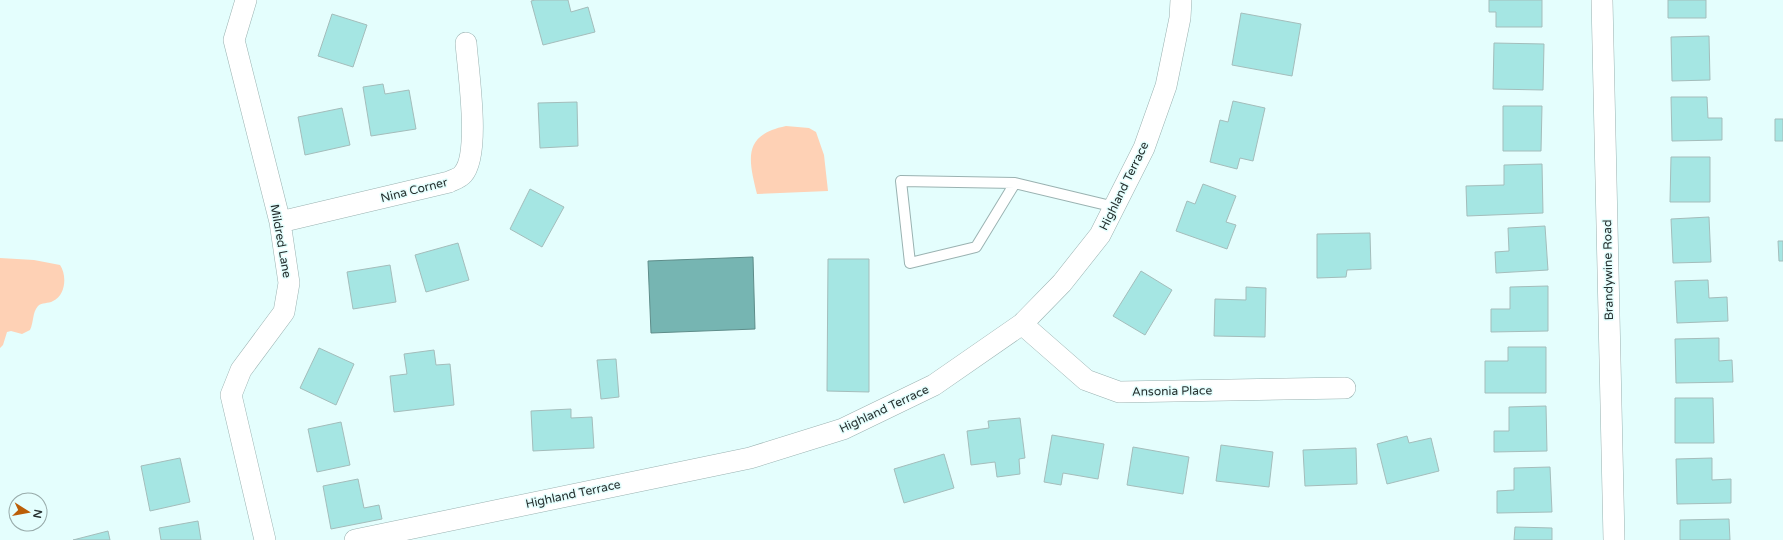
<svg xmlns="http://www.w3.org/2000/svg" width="1783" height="540" viewBox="0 0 1783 540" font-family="'Varela Round',sans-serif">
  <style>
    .green { fill: #fed1b5 }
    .water { fill: #76b5b2; stroke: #5e8d8a }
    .building { fill: #a5e6e3; stroke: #a4bdbb }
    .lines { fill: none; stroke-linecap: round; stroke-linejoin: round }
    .lane-casing { stroke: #9ab2b1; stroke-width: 12 }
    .street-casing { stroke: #9ab2b1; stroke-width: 22 }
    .lane { stroke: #fff; stroke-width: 10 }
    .street { stroke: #fff; stroke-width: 21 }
    .labels { text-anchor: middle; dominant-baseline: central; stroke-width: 3; stroke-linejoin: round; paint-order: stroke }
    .street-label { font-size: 12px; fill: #252f2e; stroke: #e4fefd }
  </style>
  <rect width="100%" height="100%" fill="#e4fefd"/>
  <path class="green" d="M 786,126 L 809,128 L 816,132 L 824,155 L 828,191 L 757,194 C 748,158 743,135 786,126 Z
    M 0,258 L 34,260 L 60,265 C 67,275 66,295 53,301 C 48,304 42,302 38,306 C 32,313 34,322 30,330 L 22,334 L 11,331 L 7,332 L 3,345 L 0,348 Z"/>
  <path class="water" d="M 753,257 L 755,329 L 651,333 L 648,261 Z"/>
  <path class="building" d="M 535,0 L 568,0 L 571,12 L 588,7 L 595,32 L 543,45 L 531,1 Z
    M 1489,0 L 1542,0 L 1542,27 L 1496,27 L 1496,12 L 1489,12 Z
    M 1668,0 L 1706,0 L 1706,18 L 1668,18 Z
    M 1241,13 L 1301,24 L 1292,76 L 1232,65 Z
    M 332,14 L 367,25 L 353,67 L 318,56 Z
    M 1709,36 L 1710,80 L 1672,81 L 1671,37 Z
    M 1494,43 L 1544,44 L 1543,90 L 1493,89 Z
    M 383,84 L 385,94 L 409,90 L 416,129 L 371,136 L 363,87 Z
    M 1671,97 L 1707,97 L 1708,118 L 1722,118 L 1722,140 L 1672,141 Z
    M 1233,101 L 1265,108 L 1253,161 L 1240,158 L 1237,169 L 1210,162 L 1220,120 L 1228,122 Z
    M 577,102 L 578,146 L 540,148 L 538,103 Z
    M 1503,106 L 1542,106 L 1541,151 L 1503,151 Z
    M 342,108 L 350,145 L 305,155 L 298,117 Z
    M 1775,119 L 1783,119 L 1783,141 L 1775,141 Z
    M 1671,157 L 1710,157 L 1710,202 L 1670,202 Z
    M 1542,164 L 1543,213 L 1467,216 L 1466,186 L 1504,185 L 1504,165 Z
    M 1203,184 L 1236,196 L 1226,222 L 1236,225 L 1227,249 L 1176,231 L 1187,201 L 1195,204 Z
    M 530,189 L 564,207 L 542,247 L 510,229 Z
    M 1709,217 L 1711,262 L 1673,263 L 1671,219 Z
    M 1545,226 L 1548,270 L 1496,273 L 1495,252 L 1509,251 L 1508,228 Z
    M 1370,233 L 1371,269 L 1347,270 L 1346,277 L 1317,278 L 1317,234 Z
    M 1778,241 L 1783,241 L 1783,261 L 1779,261 Z
    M 458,243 L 469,280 L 426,292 L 415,255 Z
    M 828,259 L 869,259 L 869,392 L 827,391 Z
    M 390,265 L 396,302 L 353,309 L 347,272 Z
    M 1141,271 L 1172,290 L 1145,335 L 1113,316 Z
    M 1708,280 L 1709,298 L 1727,297 L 1728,321 L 1677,323 L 1675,281 Z
    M 1548,286 L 1548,331 L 1491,332 L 1491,309 L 1510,309 L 1510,287 Z
    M 1246,287 L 1266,288 L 1265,337 L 1214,336 L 1215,299 L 1246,300 Z
    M 1719,338 L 1719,361 L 1732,360 L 1733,382 L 1676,383 L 1675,339 Z
    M 1508,347 L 1546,347 L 1546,393 L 1485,393 L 1485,361 L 1508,361 Z
    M 319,348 L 354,364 L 336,405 L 300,388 Z
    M 434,350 L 436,365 L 450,364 L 454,405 L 394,412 L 390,376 L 407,374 L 404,354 Z
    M 616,359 L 619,397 L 601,399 L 597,360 Z
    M 1675,398 L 1713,398 L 1714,443 L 1675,443 Z
    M 1546,406 L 1547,451 L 1494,452 L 1494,431 L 1509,431 L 1509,407 Z
    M 571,409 L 571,418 L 592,417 L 594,448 L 533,451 L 531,411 Z
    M 1020,418 L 1025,458 L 1019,459 L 1020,474 L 997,477 L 995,462 L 971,465 L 967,431 L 989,428 L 988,421 Z
    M 341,422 L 350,465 L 317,472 L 308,429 Z
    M 1052,435 L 1104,444 L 1098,479 L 1063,473 L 1061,485 L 1044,482 Z
    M 1407,436 L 1409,443 L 1431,438 L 1439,471 L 1387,484 L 1377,444 Z
    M 1221,445 L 1273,452 L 1269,487 L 1216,481 Z
    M 1133,447 L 1189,457 L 1183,494 L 1127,485 Z
    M 1356,448 L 1357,484 L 1305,486 L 1303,450 Z
    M 944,454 L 954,488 L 904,503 L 894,469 Z
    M 180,458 L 190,502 L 150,511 L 141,466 Z
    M 1712,458 L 1712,480 L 1731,479 L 1731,503 L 1677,504 L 1676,459 Z
    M 1550,467 L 1552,512 L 1497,513 L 1497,491 L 1514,490 L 1514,468 Z
    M 358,479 L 364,508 L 379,505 L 382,519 L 331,529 L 323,486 Z
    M 1729,519 L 1730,540 L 1680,540 L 1680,520 Z
    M 198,521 L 201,540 L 161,540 L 159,528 Z
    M 1515,527 L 1552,528 L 1552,540 L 1514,540 Z
    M 108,531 L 110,540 L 73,540 Z"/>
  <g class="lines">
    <defs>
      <path id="lane" d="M 1015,183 L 976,247 L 910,263 L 901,181 L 1015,183 L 1115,207"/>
      <path id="street" d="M 246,0 L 234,40 L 280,222 L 289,283 L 284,312 L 241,370 L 231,395 L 265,540
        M 1602,0 L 1614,540
        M 280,222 L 449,182 C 453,180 460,178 463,174 C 481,154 468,71 466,43
        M 1022,324 L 1086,380 L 1119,392 L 1345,388
        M 355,540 L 750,458 L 843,429 L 934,385 L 1022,324 L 1062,283 L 1100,235 L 1144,148 L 1166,86 L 1180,18 L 1181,0"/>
    </defs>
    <use href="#lane" class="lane-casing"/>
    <use href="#street" class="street-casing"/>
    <use href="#lane" class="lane"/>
    <use href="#street" class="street"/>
  </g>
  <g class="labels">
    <g class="street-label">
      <text transform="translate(1124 186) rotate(-64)">Highland Terrace</text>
      <text transform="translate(414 190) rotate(-14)">Nina Corner</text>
      <text transform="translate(281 241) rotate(80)">Mildred Lane</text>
      <text transform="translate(1608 270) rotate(-91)">Brandywine Road</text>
      <text transform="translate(1172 391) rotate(-1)">Ansonia Place</text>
      <text transform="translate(884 409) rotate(-25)">Highland Terrace</text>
      <text transform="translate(573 494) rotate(-12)">Highland Terrace</text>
    </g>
  </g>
  <g transform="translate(28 512) rotate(101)"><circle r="19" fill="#e4fefd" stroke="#98abaa"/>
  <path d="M0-3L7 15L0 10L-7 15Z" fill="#bb5e08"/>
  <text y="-6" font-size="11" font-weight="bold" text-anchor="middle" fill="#252f2e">N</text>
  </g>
</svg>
